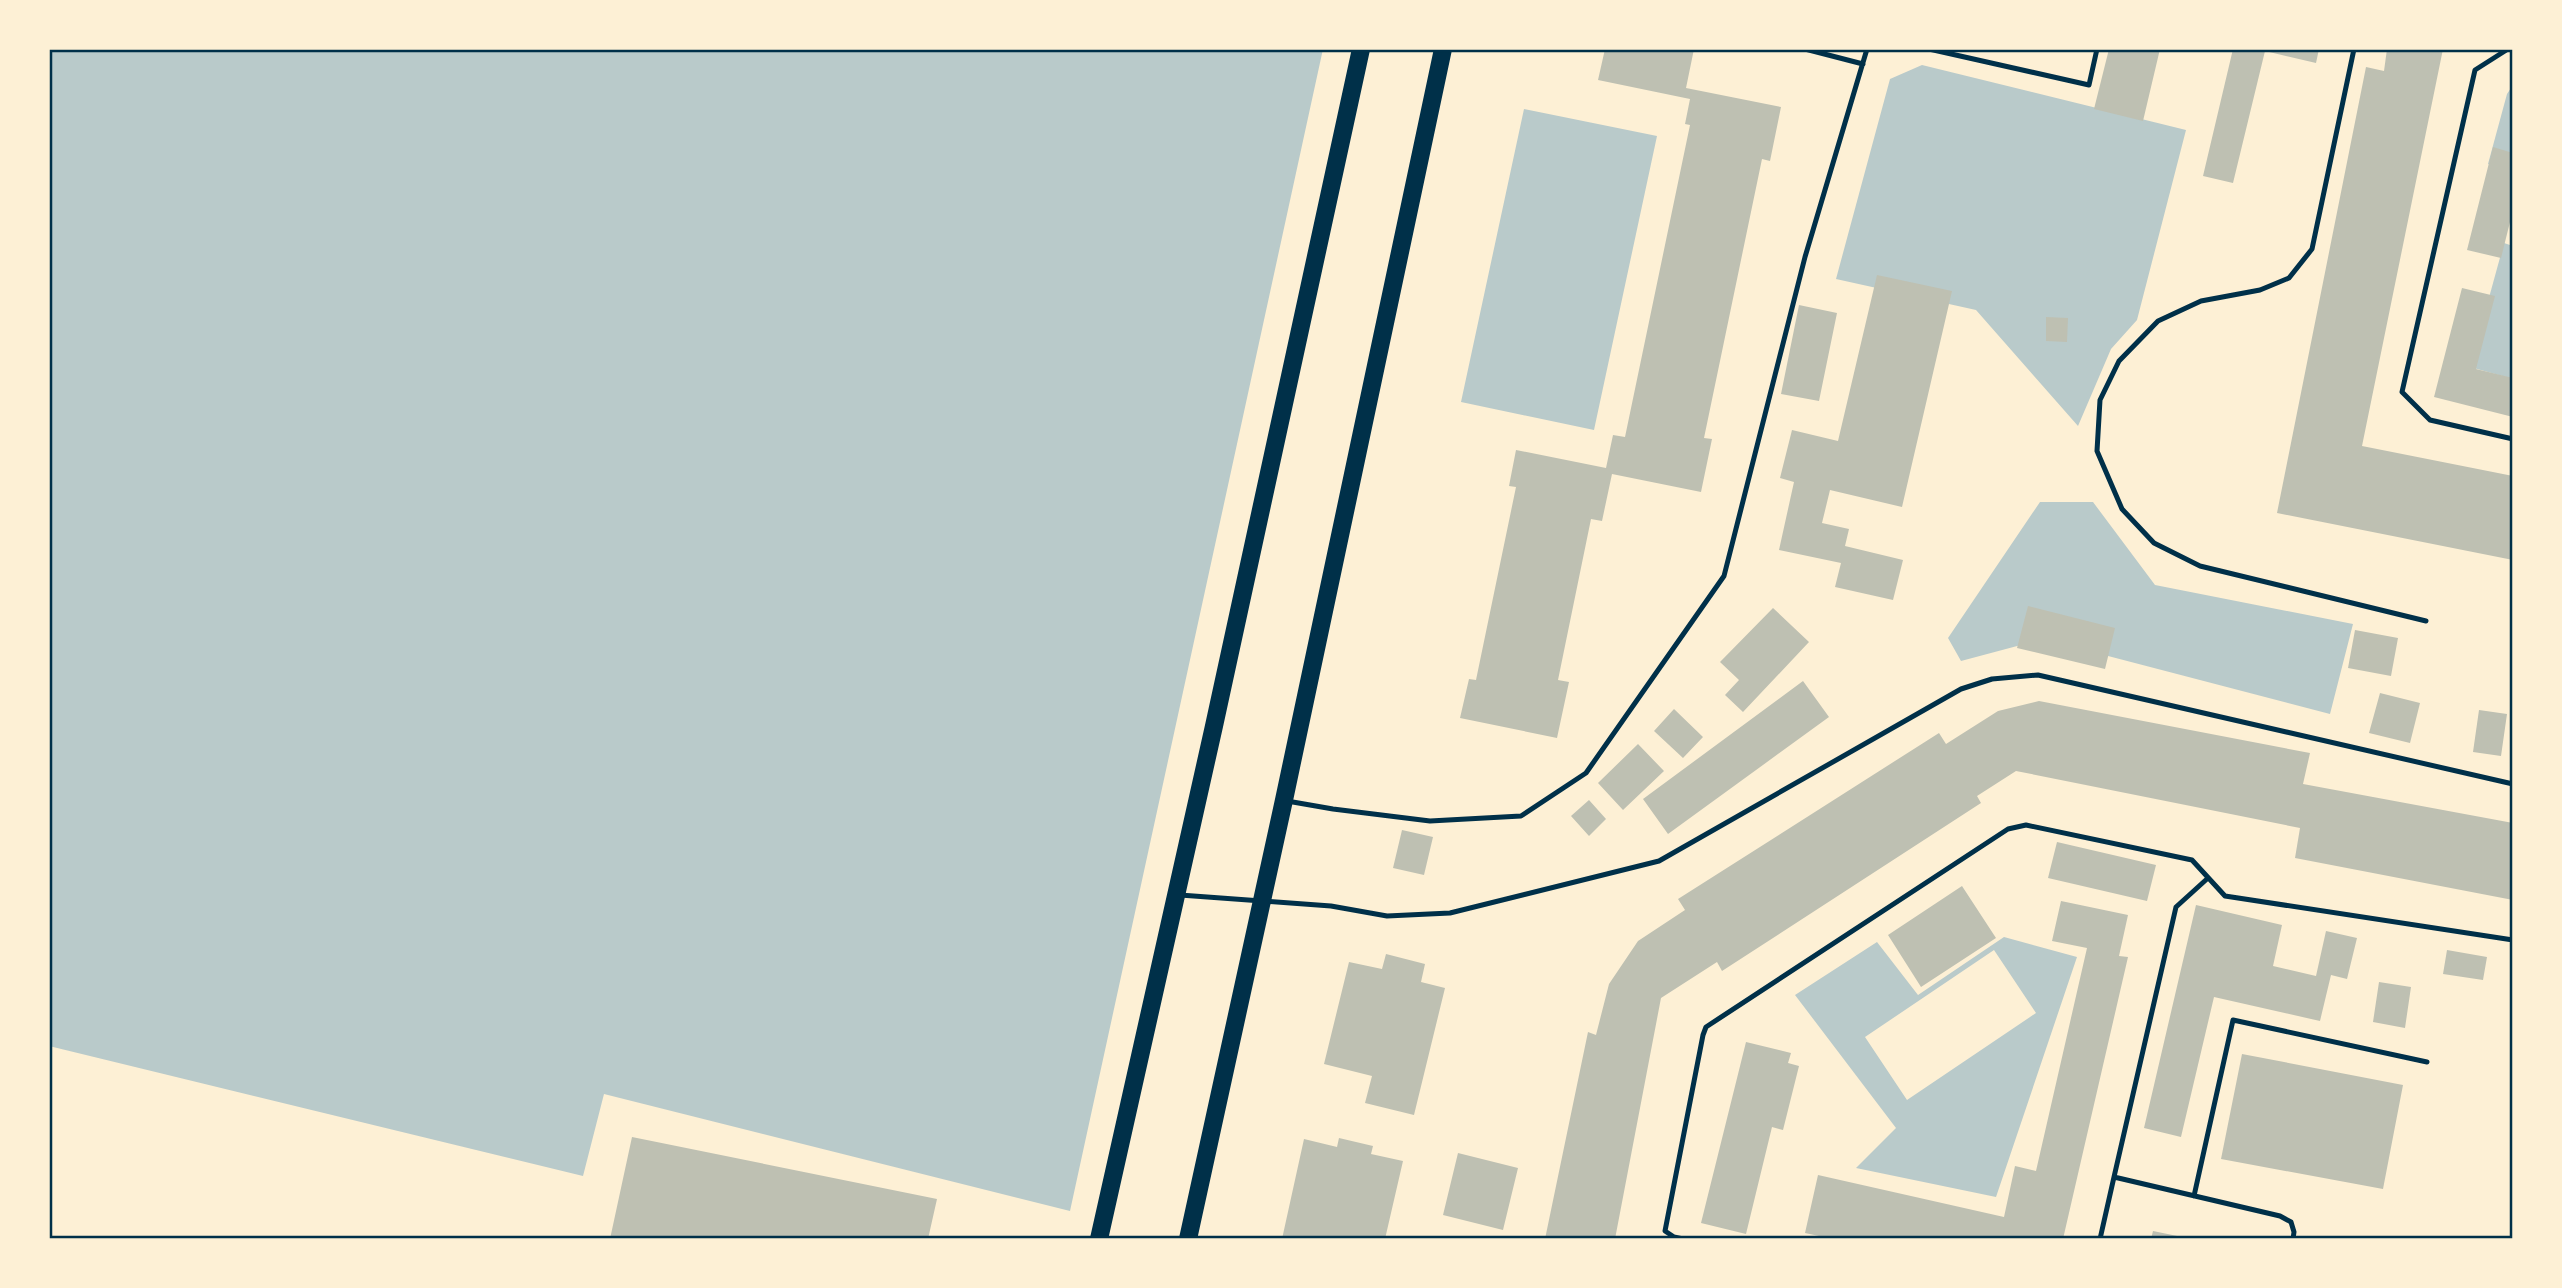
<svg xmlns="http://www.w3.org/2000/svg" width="2562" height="1288" viewBox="0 0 2562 1288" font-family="Commissioner,sans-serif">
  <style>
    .green { fill: #b9caca; fill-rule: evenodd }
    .building { fill: #bec0b2 }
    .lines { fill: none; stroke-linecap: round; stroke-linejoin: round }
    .service { stroke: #003049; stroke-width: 5 }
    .primary { stroke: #003049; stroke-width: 18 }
    .neatline { fill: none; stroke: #003049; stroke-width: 2.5 }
  </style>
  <rect width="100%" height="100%" fill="#fdf0d5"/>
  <path class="green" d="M 49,49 L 1323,49 L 1070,1211 L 604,1094 L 583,1176 L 49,1046 Z
    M 1922,65 L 2186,130 L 2137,320 L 2111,349 L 2078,426 L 1976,310 L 1836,279 L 1890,79 Z
    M 2513,85 L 2513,171 L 2488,164 L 2507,94 Z
    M 1524,109 L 1657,136 L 1594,430 L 1461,402 Z
    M 2504,243 L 2513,246 L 2513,379 L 2470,367 Z
    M 2040,502 L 2093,502 L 2155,585 L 2353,624 L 2330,714 L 2043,639 L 1961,661 L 1948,638 Z
    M 2004,937 L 2077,957 L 1996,1197 L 1856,1168 L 1896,1128 L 1795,995 L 1877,942 L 1918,995 ZM 1994,950 L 2036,1013 L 1907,1100 L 1865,1037 Z"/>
  <path class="building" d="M 1605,49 L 1694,49 L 1686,88 L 1781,107 L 1770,161 L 1762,159 L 1704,438 L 1712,439 L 1701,492 L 1612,474 L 1602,521 L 1591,519 L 1558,680 L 1569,682 L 1557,738 L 1460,718 L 1469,679 L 1476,680 L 1516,487 L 1509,486 L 1516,450 L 1606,468 L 1613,435 L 1625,437 L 1690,125 L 1685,124 L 1690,99 L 1598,80 Z
    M 2109,49 L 2160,49 L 2143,121 L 2094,109 Z
    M 2233,49 L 2319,49 L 2316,63 L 2265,51 L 2233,183 L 2203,176 Z
    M 2387,49 L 2443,49 L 2362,446 L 2513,476 L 2513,560 L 2277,513 L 2366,67 L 2384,71 Z
    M 2493,147 L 2513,153 L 2513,210 L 2501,258 L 2467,250 Z
    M 1877,275 L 1952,291 L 1902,507 L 1830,490 L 1822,523 L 1849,529 L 1845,546 L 1903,560 L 1893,600 L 1835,587 L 1841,563 L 1779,550 L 1794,482 L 1780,478 L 1792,430 L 1838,441 Z
    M 2462,288 L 2495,296 L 2476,369 L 2513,378 L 2513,417 L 2434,397 Z
    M 1799,305 L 1837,313 L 1819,401 L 1781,394 Z
    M 2046,317 L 2068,318 L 2067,342 L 2046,341 Z
    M 2028,606 L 2115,628 L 2105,669 L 2017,648 Z
    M 1773,608 L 1809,642 L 1743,712 L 1725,695 L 1739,680 L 1720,662 Z
    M 2355,630 L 2398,638 L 2391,676 L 2348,668 Z
    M 1803,681 L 1829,717 L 1668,834 L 1643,799 Z
    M 2380,693 L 2420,703 L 2410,743 L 2369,733 Z
    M 2039,701 L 2310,753 L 2303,784 L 2513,823 L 2513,900 L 2295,858 L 2300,828 L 2016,771 L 1977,796 L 1981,803 L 1722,971 L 1717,962 L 1661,998 L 1615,1239 L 1545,1239 L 1588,1032 L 1596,1035 L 1609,984 L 1638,941 L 1685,910 L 1678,899 L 1939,733 L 1946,744 L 1998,711 Z
    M 1674,709 L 1703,737 L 1683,758 L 1654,731 Z
    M 2479,710 L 2507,714 L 2501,756 L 2473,752 Z
    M 1638,744 L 1664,771 L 1623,810 L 1598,783 Z
    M 1589,800 L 1606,819 L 1589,836 L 1571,816 Z
    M 1402,830 L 1433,837 L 1424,875 L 1393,868 Z
    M 2057,842 L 2156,865 L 2147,901 L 2048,878 Z
    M 1962,886 L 1996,938 L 1921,987 L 1888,935 Z
    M 2061,901 L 2128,915 L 2119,956 L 2128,957 L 2063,1239 L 1833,1239 L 1805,1233 L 1818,1175 L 2004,1217 L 2015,1166 L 2036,1171 L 2087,948 L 2052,941 Z
    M 2196,905 L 2282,925 L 2273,966 L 2316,976 L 2326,931 L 2357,938 L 2347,979 L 2331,975 L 2320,1021 L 2214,997 L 2181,1137 L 2144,1128 Z
    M 2447,950 L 2487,957 L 2483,980 L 2443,974 Z
    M 1386,954 L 1425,964 L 1421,982 L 1445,988 L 1414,1115 L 1365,1103 L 1372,1076 L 1324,1064 L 1349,962 L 1382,969 Z
    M 2379,982 L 2411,987 L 2405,1028 L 2373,1022 Z
    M 1746,1042 L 1791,1053 L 1788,1063 L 1799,1066 L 1783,1130 L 1772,1127 L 1746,1234 L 1701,1223 Z
    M 2242,1054 L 2403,1085 L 2383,1189 L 2221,1159 Z
    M 632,1137 L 937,1199 L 928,1239 L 610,1239 Z
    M 1339,1138 L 1373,1146 L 1371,1154 L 1403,1161 L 1385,1239 L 1282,1239 L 1304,1139 L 1337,1147 Z
    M 1458,1153 L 1518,1168 L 1503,1230 L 1443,1215 Z
    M 2153,1231 L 2187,1238 L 2187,1239 L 2151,1239 Z"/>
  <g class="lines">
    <path class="service" d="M 1805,49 L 1863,64
      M 1929,49 L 2089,85 L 2097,49
      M 2354,49 L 2312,249 L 2289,278 L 2260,290 L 2201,301 L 2158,321 L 2119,361 L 2100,400 L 2097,451 L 2122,509 L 2154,543 L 2200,566 L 2426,621
      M 2508,49 L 2475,70 L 2402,392 L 2430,420 L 2513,439
      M 1287,801 L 1333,809 L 1430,821 L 1521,816 L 1586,773 L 1724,576 L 1805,257 L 1867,49
      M 1180,895 L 1331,906 L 1387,916 L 1450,913 L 1659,861 L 1961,689 L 1992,679 L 2038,675 L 2513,784
      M 2114,1177 L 2176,907 L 2208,878
      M 2194,1196 L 2233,1020 L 2427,1062
      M 1683,1239 L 1674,1237 L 1665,1231 L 1703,1035 L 1706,1027 L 2008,829 L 2026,825 L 2192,860 L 2225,896 L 2513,940
      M 2100,1239 L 2114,1177 L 2280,1216 L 2291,1222 L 2294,1232 L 2293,1239"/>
    <path class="primary" d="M 1099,1239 L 1214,726 L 1361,49
      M 1188,1239 L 1284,800 L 1443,49"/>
  </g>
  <rect width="2562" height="1288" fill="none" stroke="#fdf0d5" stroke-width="102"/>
  <rect x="51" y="51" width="2460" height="1186" class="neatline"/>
</svg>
